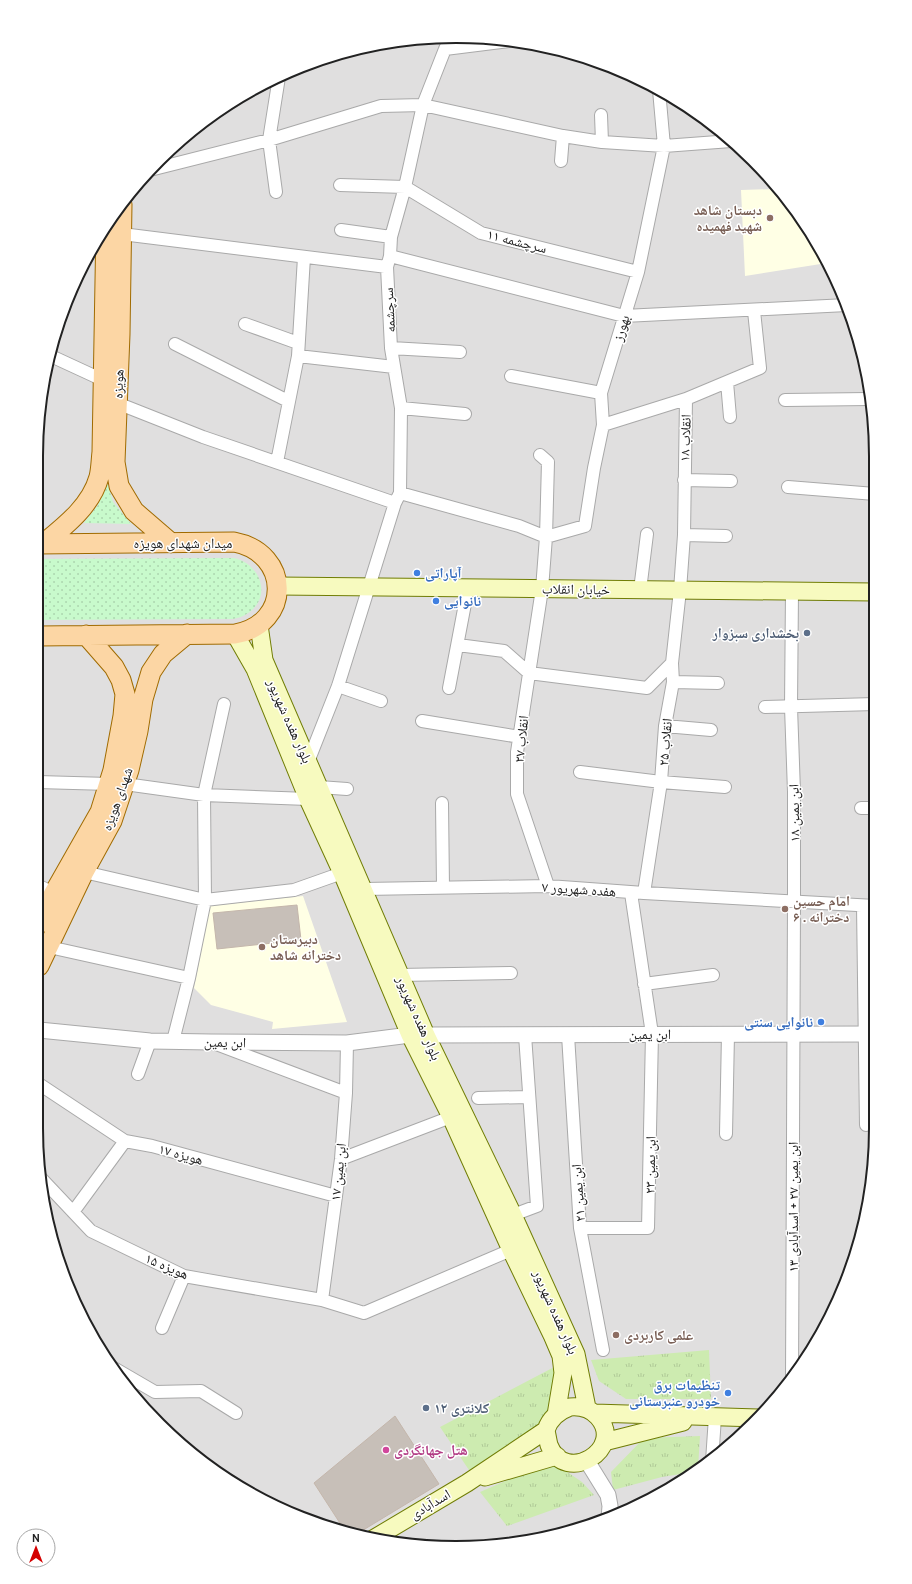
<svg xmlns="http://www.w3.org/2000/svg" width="912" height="1584" viewBox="0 0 912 1584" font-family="Cabin,'Noto Naskh Arabic',sans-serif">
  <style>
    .residential { fill: #e0dfdf }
    .education { fill: #ffffe5 }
    .grass { fill: url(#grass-tufts) }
    .park { fill: url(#park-dots) }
    .building { fill: #c7bfb8; stroke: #c4b6ab }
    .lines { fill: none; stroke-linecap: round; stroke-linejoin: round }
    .minor-casing { stroke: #a9a9a9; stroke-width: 14 }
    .tertiary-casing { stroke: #a9a9a9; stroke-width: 17 }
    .secondary-casing { stroke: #707d05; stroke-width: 19 }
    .primary-casing { stroke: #a06b00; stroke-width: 21 }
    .minor { stroke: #fff; stroke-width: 12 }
    .tertiary { stroke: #fff; stroke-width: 15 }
    .secondary { stroke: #f7fabf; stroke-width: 17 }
    .primary { stroke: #fcd6a4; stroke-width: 19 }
    .education-dot { fill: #8d6e63; stroke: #fff; stroke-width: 1.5 }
    .shop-dot { fill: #3f7fe0; stroke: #fff; stroke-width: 1.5 }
    .service-dot { fill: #5c6f8a; stroke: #fff; stroke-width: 1.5 }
    .hotel-dot { fill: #d1479c; stroke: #fff; stroke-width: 1.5 }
    .labels { text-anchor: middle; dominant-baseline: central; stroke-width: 3; stroke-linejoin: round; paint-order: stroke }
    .education-label { font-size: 14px; font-weight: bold; fill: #785e54; stroke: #fff; text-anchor: start }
    .street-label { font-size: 14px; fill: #222; stroke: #fff }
    .shop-label { font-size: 14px; font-weight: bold; fill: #366cbe; stroke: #fff; text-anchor: start }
    .service-label { font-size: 14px; font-weight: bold; fill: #4e5e75; stroke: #fff; text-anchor: end }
    .hotel-label { font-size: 14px; font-weight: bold; fill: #b23c85; stroke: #fff; text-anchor: start }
    .rim { fill: none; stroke: #222; stroke-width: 2 }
  </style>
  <defs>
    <pattern id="grass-tufts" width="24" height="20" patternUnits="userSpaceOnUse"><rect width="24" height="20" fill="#cdebb0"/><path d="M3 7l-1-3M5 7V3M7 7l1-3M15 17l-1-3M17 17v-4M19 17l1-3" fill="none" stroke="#b0c997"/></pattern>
    <pattern id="park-dots" width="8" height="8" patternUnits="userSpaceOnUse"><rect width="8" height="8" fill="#c8facc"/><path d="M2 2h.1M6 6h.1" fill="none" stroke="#acd6af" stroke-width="1.8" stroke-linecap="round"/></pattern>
  </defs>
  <rect width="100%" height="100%" fill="#f2efe9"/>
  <path class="residential" d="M 456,36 L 538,44 L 617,68 L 689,107 L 753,159 L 820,246 L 854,321 L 875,428 L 875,1156 L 854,1263 L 805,1361 L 772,1405 L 712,1461 L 617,1516 L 538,1540 L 483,1547 L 401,1544 L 347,1534 L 270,1505 L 222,1477 L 159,1425 L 123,1383 L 79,1314 L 58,1263 L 40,1183 L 37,428 L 58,321 L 107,223 L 159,159 L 222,107 L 295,68 L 374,44 Z"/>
  <path class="education" d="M 776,189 L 820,246 L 827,263 L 745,276 L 741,190 Z
    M 303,896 L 347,1022 L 272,1029 L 273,1022 L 211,1005 L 194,988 L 210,906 Z"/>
  <path class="grass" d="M 709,1350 L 711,1399 L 626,1399 L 599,1381 L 591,1360 Z
    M 558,1365 L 551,1416 L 471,1473 L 440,1427 Z
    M 700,1436 L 698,1469 L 693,1472 L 662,1477 L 613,1490 L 611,1472 L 644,1438 Z
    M 551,1461 L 582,1482 L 594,1495 L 507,1526 L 480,1492 Z"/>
  <path class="park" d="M 107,482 L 113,502 L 131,524 L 84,523 L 98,505 Z
    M 233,558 C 262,563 273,600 245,615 C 242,617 237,618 233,619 L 38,620 L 37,559 Z"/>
  <path class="building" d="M 297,905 L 301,940 L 217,949 L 213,913 Z
    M 395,1416 L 439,1484 L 355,1535 L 347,1534 L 314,1483 Z"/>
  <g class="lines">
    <defs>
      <path id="minor" d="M 445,49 L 509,41
        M 601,115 L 602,142
        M 561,161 L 563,136
        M 150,170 L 269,140 L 381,106 L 423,105 L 563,136 L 602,142 L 664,146 L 731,141
        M 340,185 L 405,187 L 481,233 L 638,272
        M 276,192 L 269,140 L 279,77
        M 341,230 L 391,237
        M 122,234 L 387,267
        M 390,256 L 624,316 L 847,305
        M 245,324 L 298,343
        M 175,344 L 288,401
        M 391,348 L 460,352
        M 51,356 L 103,380
        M 298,356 L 394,367
        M 511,376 L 601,393
        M 727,382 L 730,417
        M 785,400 L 869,399
        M 117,403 L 203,437 L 395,503
        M 401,408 L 465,414
        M 603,425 L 686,399
        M 540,455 L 548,462 L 546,537 L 542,589 L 517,752 L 517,794 L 548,886
        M 277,462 L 298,356 L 304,257
        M 684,480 L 731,481
        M 788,487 L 875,494
        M 400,493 L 519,526 L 546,537
        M 684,535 L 726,536
        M 546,537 L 585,526 L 594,468 L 603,425 L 601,393 L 638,272 L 664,146 L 659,90
        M 640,590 L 647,534
        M 458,645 L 504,651 L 529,673 L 647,688 L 672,663
        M 673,682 L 718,683
        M 338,686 L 381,701
        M 449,688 L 468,588
        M 765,707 L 875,704
        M 422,721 L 520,737
        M 665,726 L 711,730
        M 875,744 L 875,748
        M 308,762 L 338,686 L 395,503 L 400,493 L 401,408 L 391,348 L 387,267 L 390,256 L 391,237 L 405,187 L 423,105 L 445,49 L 451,36
        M 580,772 L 661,782 L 725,787
        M 38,782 L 109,784
        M 125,784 L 204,795 L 308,799
        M 319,787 L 347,789
        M 442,803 L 443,888
        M 861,808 L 875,808
        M 84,872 L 205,900 L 294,890 L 342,873
        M 39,886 L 54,893
        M 364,889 L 548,886 L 644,893 L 875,906
        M 644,893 L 661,782 L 665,726 L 673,682 L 672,663 L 680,590 L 684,535 L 686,399 L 760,368 L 754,311
        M 863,906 L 866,1125
        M 49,947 L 189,978
        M 399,975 L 511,973
        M 644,984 L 713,975
        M 568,1035 L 580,1228 L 603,1350
        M 173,1041 L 189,978 L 205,900 L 204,795 L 224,704
        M 216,1044 L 346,1093
        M 138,1074 L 150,1041
        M 39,1084 L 125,1141 L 152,1146 L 336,1196
        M 478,1098 L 529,1097
        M 726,1134 L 728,1034
        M 341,1159 L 451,1117
        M 40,1177 L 91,1231 L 184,1276 L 322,1300 L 364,1313 L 511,1250
        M 73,1212 L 125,1141
        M 513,1215 L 537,1206 L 525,1035
        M 580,1228 L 648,1228 L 652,1034 L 631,893
        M 322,1300 L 341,1159 L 346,1093 L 347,1043
        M 162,1328 L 184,1276
        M 112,1367 L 155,1392 L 201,1391 L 236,1413
        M 792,1379 L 794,902 L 794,792 L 791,707 L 792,591
        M 712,1461 L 715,1417"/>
      <path id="tertiary" d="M 39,1030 L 150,1041 L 211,1042 L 347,1043 L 410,1035 L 426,1035 L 875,1034
        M 587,1461 L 608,1495 L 610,1506 L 609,1518"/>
      <path id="secondary" d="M 277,586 L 875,592
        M 259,625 L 264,660 L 426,1035 L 513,1215 L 576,1354 L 587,1408
        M 235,634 L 255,669 L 308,799 L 342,873 L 410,1035 L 451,1117 L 511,1250 L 552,1335 L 561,1356 L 563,1373 L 556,1415
        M 570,1407 C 581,1406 590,1408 598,1417 C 626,1449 565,1486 549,1445 C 548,1441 547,1435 546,1430 C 550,1418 559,1411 570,1407 Z
        M 594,1413 L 758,1418
        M 604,1442 L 683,1422
        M 485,1477 L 557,1456
        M 373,1539 L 467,1483 L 546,1430"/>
      <path id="primary" d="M 122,204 L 120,334 L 115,462 L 119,486 L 134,511 L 171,543
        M 37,544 L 234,542 C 291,553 292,624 235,634 L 38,636
        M 43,544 C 65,526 91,506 99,477 C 101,469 101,460 102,452 L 106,224
        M 39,924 L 54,893 L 100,812 L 113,770 L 123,716 L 125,694 L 121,680 L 114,667 L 86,635
        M 39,966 L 84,872 L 112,821 L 129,770 L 138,731 L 143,699 L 151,672 L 163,654 L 187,634"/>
    </defs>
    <use href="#minor" class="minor-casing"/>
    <use href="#tertiary" class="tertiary-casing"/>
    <use href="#secondary" class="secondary-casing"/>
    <use href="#primary" class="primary-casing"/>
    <use href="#minor" class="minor"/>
    <use href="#tertiary" class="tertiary"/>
    <use href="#secondary" class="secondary"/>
    <use href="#primary" class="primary"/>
  </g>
  <g class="education-dot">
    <circle cx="770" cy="218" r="4"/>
    <circle cx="785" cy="909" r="4"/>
    <circle cx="262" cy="947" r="4"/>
    <circle cx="616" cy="1335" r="4"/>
  </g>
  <g class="shop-dot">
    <circle cx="417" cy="573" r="4"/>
    <circle cx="436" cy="601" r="4"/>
    <circle cx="821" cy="1022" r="4"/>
    <circle cx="728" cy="1393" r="4"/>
  </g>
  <g class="service-dot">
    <circle cx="807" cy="633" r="4"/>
    <circle cx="426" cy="1408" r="4"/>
  </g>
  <circle class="hotel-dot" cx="386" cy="1450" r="4"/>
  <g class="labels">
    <g class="education-label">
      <text x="762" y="210" text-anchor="end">دبستان شاهد<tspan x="762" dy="16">شهید فهمیده</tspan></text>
      <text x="793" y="901">امام حسین<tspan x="793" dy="16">۶ . دخترانه</tspan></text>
      <text x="270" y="939">دبیرستان<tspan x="270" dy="16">دخترانه شاهد</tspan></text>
      <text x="624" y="1335">علمی کاربردی</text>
    </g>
    <g class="street-label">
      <text transform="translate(517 241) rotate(14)">سرچشمه ۱۱</text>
      <text transform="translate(389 310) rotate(-93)">سرچشمه</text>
      <text transform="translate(621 328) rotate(-73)">بهورز</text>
      <text transform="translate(118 384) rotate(-88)">هویزه</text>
      <text transform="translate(685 438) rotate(-88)">انقلاب ۱۸</text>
      <text x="183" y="543">میدان شهدای هویزه</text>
      <text transform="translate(576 589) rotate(1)">خیابان انقلاب</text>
      <text transform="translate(290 721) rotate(66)">بلوار هفده شهریور</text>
      <text transform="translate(521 739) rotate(-84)">انقلاب ۲۷</text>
      <text transform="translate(665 742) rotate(-85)">انقلاب ۲۵</text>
      <text transform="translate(117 799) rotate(-70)">شهدای هویزه</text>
      <text transform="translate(794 813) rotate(-91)">ابن یمین ۱۸</text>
      <text transform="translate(579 889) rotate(4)">هفده شهریور ۷</text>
      <text transform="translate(419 1018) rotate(66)">بلوار هفده شهریور</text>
      <text x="650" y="1034">ابن یمین</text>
      <text transform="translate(225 1042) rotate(1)">ابن یمین</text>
      <text transform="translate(181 1154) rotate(15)">هویزه ۱۷</text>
      <text transform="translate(650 1165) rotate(-89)">ابن یمین ۲۳</text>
      <text transform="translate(338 1172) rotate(-84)">ابن یمین ۱۷</text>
      <text transform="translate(578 1193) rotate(-94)">ابن یمین ۲۱</text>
      <text transform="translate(793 1207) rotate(-90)">ابن یمین ۲۷ + اسدآبادی ۱۳</text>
      <text transform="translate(167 1266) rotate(23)">هویزه ۱۵</text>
      <text transform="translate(556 1312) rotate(66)">بلوار هفده شهریور</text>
      <text transform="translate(430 1504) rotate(-31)">اسدآبادی</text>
    </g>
    <g class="shop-label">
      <text x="425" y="573">آپاراتی</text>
      <text x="444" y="601">نانوایی</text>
      <text x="813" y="1022" text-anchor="end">نانوایی سنتی</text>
      <text x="720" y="1385" text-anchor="end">تنظیمات برق<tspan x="720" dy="16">خودرو عنبرستانی</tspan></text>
    </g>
    <g class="service-label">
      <text x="799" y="633">بخشداری سبزوار</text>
      <text x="434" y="1408" text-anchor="start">کلانتری ۱۲</text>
    </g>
    <g class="hotel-label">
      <text x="394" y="1450">هتل جهانگردی</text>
    </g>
  </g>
  <path d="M0 0H912V1584H0ZM456 43H456A413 413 0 0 1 869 456V1128A413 413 0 0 1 456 1541H456A413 413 0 0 1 43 1128V456A413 413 0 0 1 456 43Z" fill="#fff" fill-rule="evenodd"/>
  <path class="rim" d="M456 43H456A413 413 0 0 1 869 456V1128A413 413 0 0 1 456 1541H456A413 413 0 0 1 43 1128V456A413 413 0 0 1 456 43Z"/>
  <g transform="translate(36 1548)"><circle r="19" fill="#ffffff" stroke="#a7a7a7"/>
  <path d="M0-3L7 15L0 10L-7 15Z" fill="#d40000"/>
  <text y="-6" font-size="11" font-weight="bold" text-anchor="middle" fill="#222222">N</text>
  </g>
</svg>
